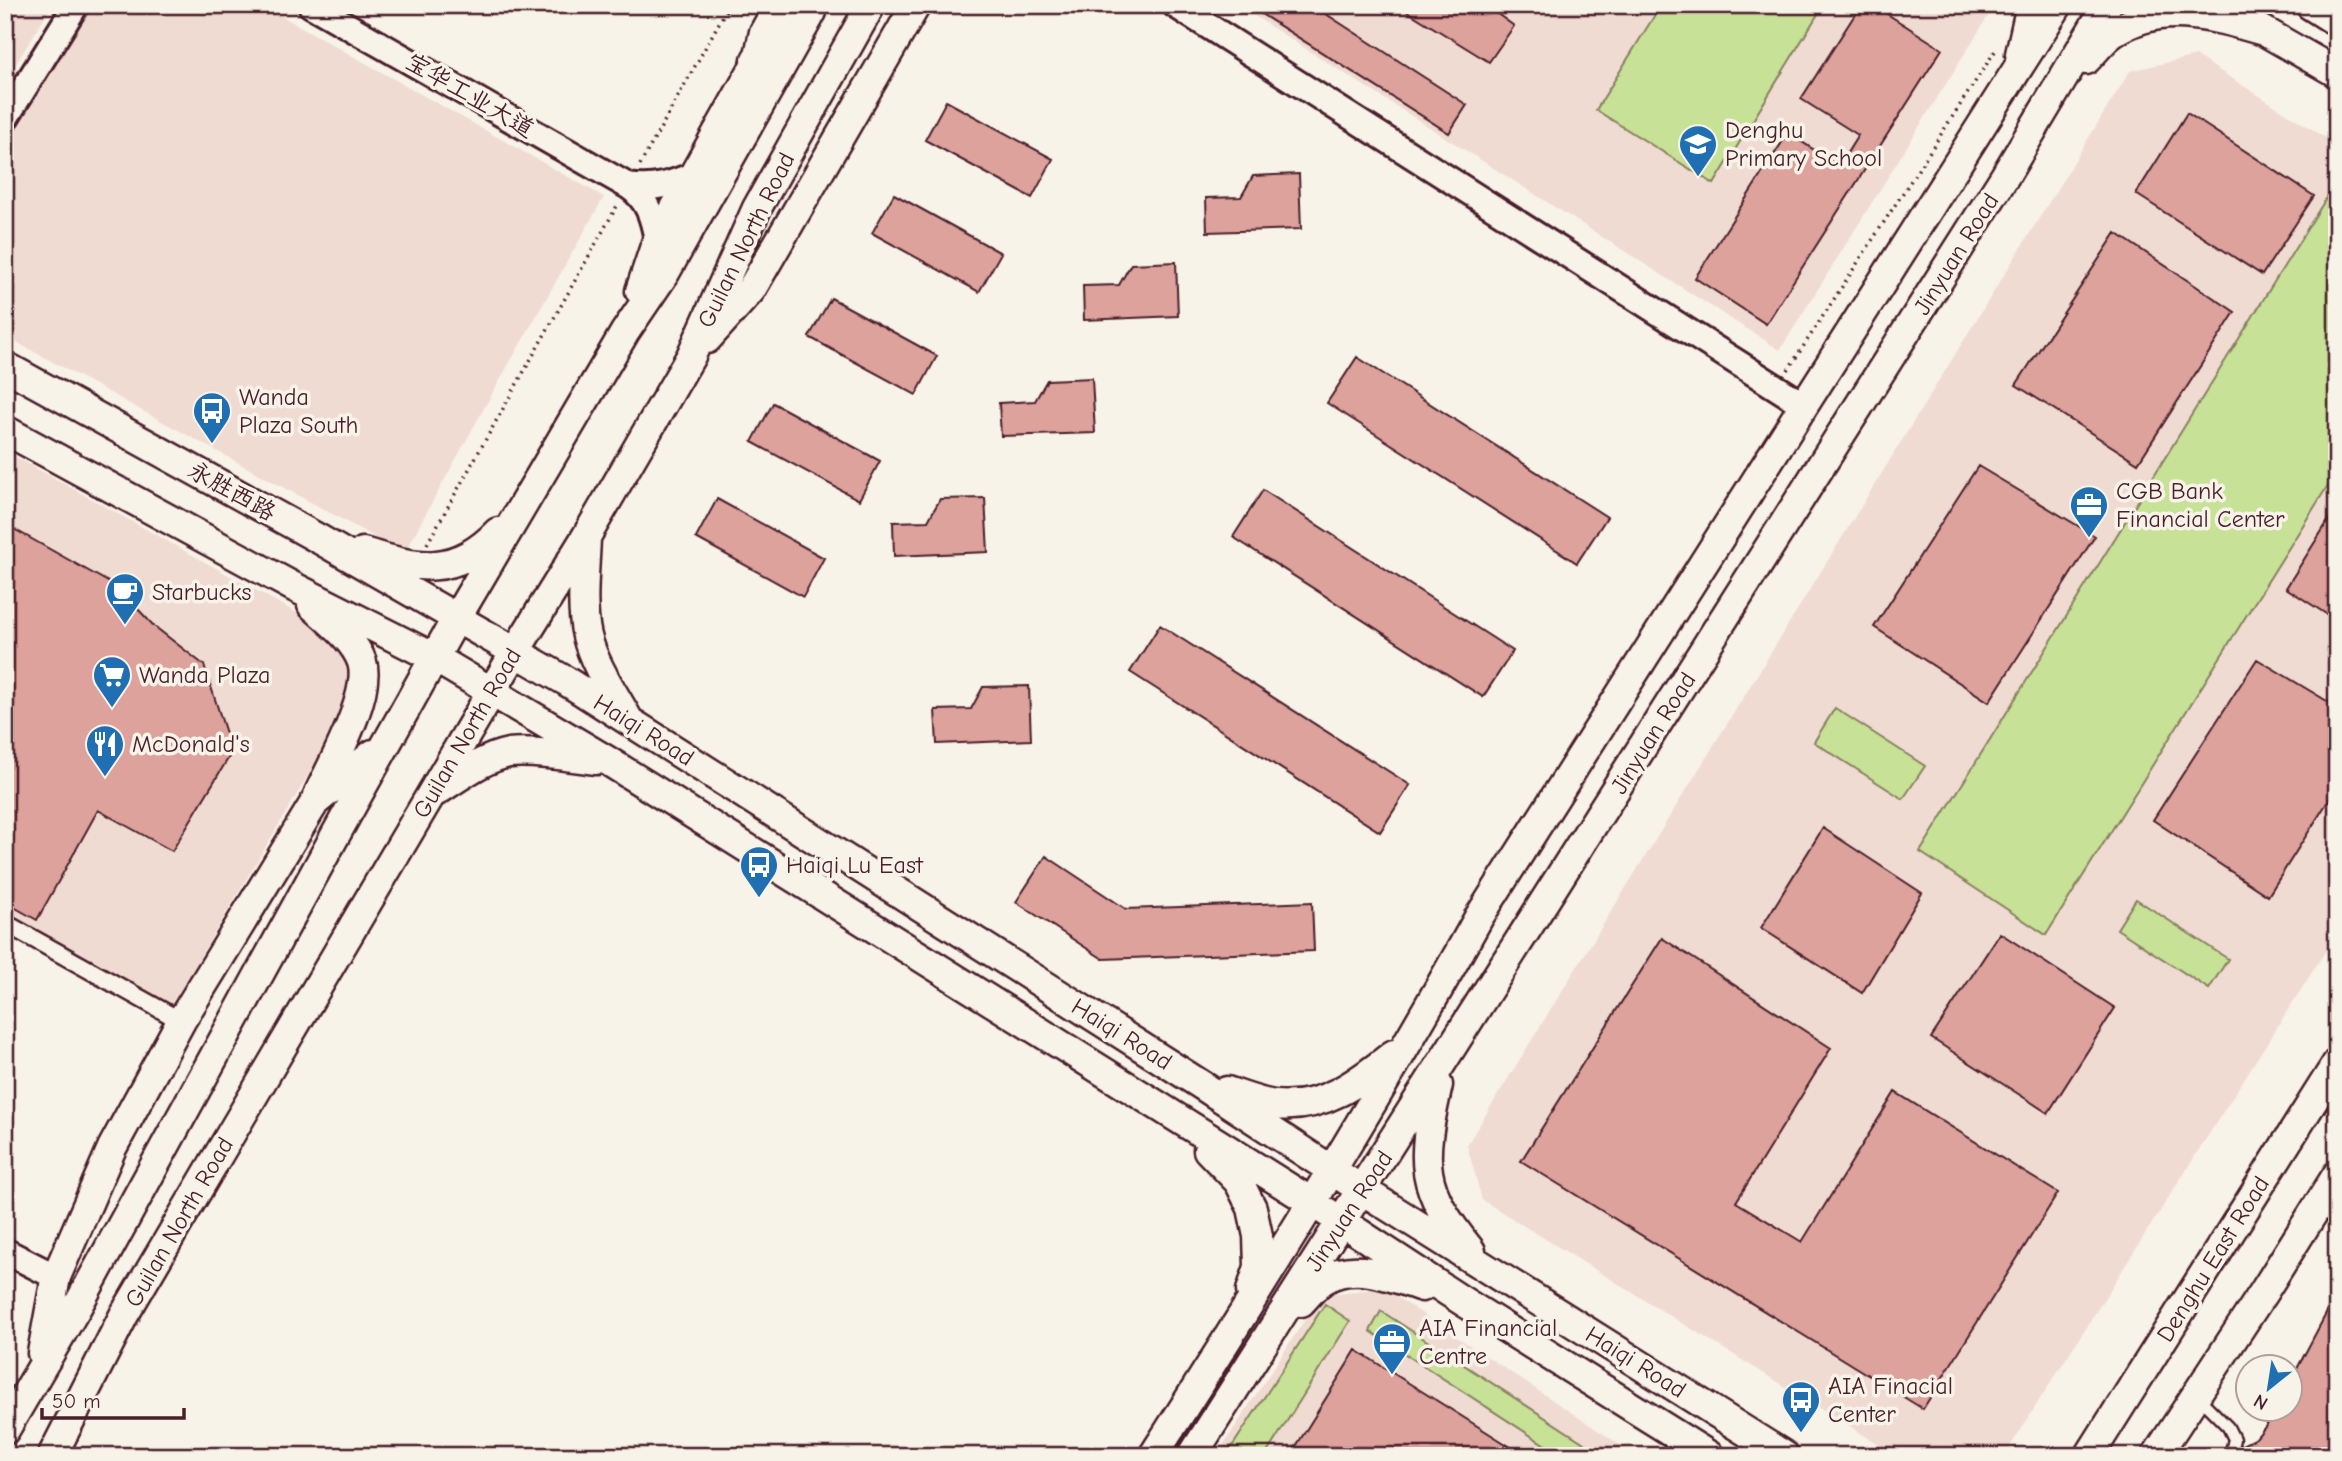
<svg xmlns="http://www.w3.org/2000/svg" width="2342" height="1461" viewBox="0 0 2342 1461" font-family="'Comic Neue','LXGW WenKai TC',sans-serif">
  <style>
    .built { fill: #efdbd1 }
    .green { fill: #c7e197; stroke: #888061; stroke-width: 2 }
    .building { fill: #dca29b; stroke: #4a1f2b; stroke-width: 2 }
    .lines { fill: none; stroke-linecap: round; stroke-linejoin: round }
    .service-casing { stroke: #4a1f2b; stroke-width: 15 }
    .pedestrian-casing { stroke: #4a1f2b; stroke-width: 21 }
    .tertiary-casing { stroke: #4a1f2b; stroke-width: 30 }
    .secondary-casing { stroke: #4a1f2b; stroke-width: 33 }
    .primary-casing { stroke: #4a1f2b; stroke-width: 37 }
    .path { stroke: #4a1f2b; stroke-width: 3.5; stroke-dasharray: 2 5; stroke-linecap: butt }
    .service { stroke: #f7f3e8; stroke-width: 10 }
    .pedestrian { stroke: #f7f3e8; stroke-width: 16 }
    .tertiary { stroke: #f7f3e8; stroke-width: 24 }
    .secondary { stroke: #f7f3e8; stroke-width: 28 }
    .primary { stroke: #f7f3e8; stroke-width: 32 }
    .labels { text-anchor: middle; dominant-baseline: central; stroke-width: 7; stroke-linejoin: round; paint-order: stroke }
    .street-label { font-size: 24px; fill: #4a1f2b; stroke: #f7f3e8 }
    .poi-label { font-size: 24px; fill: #4a1f2b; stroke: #f7f3e8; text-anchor: start }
  </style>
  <rect width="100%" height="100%" fill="#f7f3e8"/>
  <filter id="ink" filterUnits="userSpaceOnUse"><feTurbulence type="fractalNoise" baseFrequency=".0143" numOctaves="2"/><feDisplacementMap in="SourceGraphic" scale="14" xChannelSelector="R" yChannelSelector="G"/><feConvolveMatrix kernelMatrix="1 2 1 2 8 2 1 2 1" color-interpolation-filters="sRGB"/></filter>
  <g filter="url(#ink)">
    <path class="built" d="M 5,5 L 52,5 L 5,82 Z
      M 91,5 L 262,5 L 604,197 L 493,392 L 404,553 L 5,336 L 5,138 Z
      M 1237,5 L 1995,5 L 1780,350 Z
      M 2196,56 L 2337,145 L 2337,933 L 2004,1456 L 1898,1456 L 1482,1200 L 1467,1145 L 2130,71 Z
      M 5,451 L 304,617 L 343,646 L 352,683 L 347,710 L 168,1011 L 5,919 Z
      M 1383,1288 L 1637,1456 L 1216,1456 L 1321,1295 Z"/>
    <path class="green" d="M 1661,5 L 1815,5 L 1821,9 L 1714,184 L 1596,110 Z
      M 2327,197 L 2337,204 L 2337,471 L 2046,935 L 1920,852 Z
      M 1835,708 L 1925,766 L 1903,799 L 1814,742 Z
      M 2136,899 L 2228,959 L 2209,989 L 2117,929 Z
      M 1325,1304 L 1350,1321 L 1265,1456 L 1226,1456 Z
      M 1381,1311 L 1604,1456 L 1562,1456 L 1370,1331 Z"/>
    <path class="building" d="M 1247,5 L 1312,5 L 1467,105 L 1449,133 Z
      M 1397,5 L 1485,5 L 1514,26 L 1489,62 Z
      M 1861,5 L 1873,5 L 1942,49 L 1766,324 L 1695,278 L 1788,133 L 1839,166 L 1858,135 L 1801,99 Z
      M 946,101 L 1053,159 L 1032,198 L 925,140 Z
      M 2187,113 L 2314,196 L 2262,275 L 2136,194 Z
      M 1299,174 L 1301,229 L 1207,232 L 1206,198 L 1241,197 L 1253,176 Z
      M 894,194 L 1001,253 L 979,292 L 872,233 Z
      M 2116,233 L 2235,312 L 2138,463 L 2016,385 Z
      M 1176,262 L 1178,316 L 1084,320 L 1083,286 L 1119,285 L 1131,264 Z
      M 831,298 L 937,356 L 916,395 L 809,337 Z
      M 1357,357 L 1607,517 L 1577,563 L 1327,403 Z
      M 1092,378 L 1095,433 L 1001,436 L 999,403 L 1035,401 L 1047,380 Z
      M 773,403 L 880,461 L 859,500 L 752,442 Z
      M 1978,466 L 2095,536 L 1989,702 L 1874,627 Z
      M 1263,490 L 1513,651 L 1483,697 L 1233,537 Z
      M 985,498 L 988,552 L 894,556 L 893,522 L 928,521 L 940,499 Z
      M 717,499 L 824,558 L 803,597 L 696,538 Z
      M 2337,507 L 2337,621 L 2286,588 Z
      M 5,524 L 117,587 L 154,626 L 204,665 L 232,752 L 172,851 L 98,810 L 37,920 L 5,902 Z
      M 1160,625 L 1410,785 L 1380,832 L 1130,672 Z
      M 2257,659 L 2337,707 L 2337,787 L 2268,896 L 2153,820 Z
      M 1029,686 L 1031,740 L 937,744 L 935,710 L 971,709 L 983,687 Z
      M 1823,828 L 1922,893 L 1862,993 L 1761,928 Z
      M 1046,856 L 1126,909 L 1312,902 L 1314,951 L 1103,959 L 1016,902 Z
      M 2000,933 L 2115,1008 L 2048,1113 L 1931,1038 Z
      M 1662,938 L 1831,1048 L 1736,1202 L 1802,1242 L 1895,1092 L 2058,1193 L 1923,1409 L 1521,1161 Z
      M 2337,1293 L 2337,1456 L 2238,1456 L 2240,1446 L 2256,1438 L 2275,1415 L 2274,1409 L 2290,1409 L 2290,1382 Z
      M 1356,1350 L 1525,1456 L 1290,1456 Z"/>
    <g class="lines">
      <defs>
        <path id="service" d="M 2199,1398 L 2228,1427 L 2234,1439 L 2230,1456"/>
        <path id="pedestrian" d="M 5,923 L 181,1021"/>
        <path id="tertiary" d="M 311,5 L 628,186 C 648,199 653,218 657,240
          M 1175,5 L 1804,405
          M 5,119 L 76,5
          M 628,186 C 653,190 672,184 695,174
          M 5,1251 L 56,1277"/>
        <path id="secondary" d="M 2310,5 L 2337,22
          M 2248,22 L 2337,73
          M 2020,54 L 2031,5
          M 2086,60 C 2095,51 2103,40 2113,33 C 2160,0 2214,17 2264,31
          M 640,291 L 657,240 L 758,60 L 764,32 L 779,5
          M 707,339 L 751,290 L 916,5
          M 5,366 L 319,539 L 566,681 L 1200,1084 L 1362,1190 L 1785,1456
          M 5,430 L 292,586 L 435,658 L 608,761 L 1313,1203 L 1461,1300 L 1710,1456
          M 586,538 C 585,568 580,607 587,636 C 594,665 613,692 628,719
          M 363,552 C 418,569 455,577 498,532
          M 312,605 C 329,621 354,639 362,662 C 372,694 332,764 318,795
          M 437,791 C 459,777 483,758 509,753 C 534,750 571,757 596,760
          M 1438,1085 C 1420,1164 1419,1187 1471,1251
          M 1227,1091 C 1242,1096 1259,1103 1275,1105 C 1323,1110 1359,1082 1394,1054
          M 1208,1150 L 1239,1182 L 1252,1208 L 1258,1236 L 1259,1267 L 1251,1291
          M 1301,1302 C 1308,1295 1316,1284 1325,1279 C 1354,1261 1393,1277 1422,1287
          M 42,1353 L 56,1277 L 112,1148 L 181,1021 L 315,802 L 373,754
          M 5,1430 L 77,1307 L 336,834 L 457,617 L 625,332 L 665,273 L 812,12
          M 52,1456 L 124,1315 L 515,652 L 586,537 L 691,356 L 757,208 L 871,5
          M 1153,1456 C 1266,1279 1377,1101 1479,917 L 2058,5
          M 1192,1456 L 2005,176 L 2107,5
          M 2089,1456 L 2337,1063
          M 2156,1456 L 2263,1293 L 2337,1175"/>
        <path id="primary" d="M 758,60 L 809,5"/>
      </defs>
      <use href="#service" class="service-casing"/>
      <use href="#pedestrian" class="pedestrian-casing"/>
      <use href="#tertiary" class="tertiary-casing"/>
      <use href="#secondary" class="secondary-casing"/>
      <use href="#primary" class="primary-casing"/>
      <path class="path" d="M 640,165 L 729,5
        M 1788,370 L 1997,48
        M 427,544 L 617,206"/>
      <use href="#service" class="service"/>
      <use href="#pedestrian" class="pedestrian"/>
      <use href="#tertiary" class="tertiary"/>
      <use href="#secondary" class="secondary"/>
      <use href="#primary" class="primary"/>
    </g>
  </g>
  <defs>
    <symbol id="school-pin" viewBox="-11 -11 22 30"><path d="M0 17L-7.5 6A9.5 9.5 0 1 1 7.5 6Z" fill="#1f6fb2" stroke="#f7f3e8"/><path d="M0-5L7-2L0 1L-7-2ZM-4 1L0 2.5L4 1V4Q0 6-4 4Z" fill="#fff"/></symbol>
    <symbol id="bus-pin" viewBox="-11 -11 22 30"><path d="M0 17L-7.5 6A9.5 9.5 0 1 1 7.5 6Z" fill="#1f6fb2" stroke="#f7f3e8"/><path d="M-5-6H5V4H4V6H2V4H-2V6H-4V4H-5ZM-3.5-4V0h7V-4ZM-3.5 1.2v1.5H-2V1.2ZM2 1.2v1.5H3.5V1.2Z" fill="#fff"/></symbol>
    <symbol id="office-pin" viewBox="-11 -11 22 30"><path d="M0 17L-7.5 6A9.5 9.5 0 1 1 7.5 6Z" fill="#1f6fb2" stroke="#f7f3e8"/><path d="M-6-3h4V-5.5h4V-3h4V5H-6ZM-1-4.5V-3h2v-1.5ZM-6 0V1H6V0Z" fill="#fff"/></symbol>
    <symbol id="cafe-pin" viewBox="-11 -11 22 30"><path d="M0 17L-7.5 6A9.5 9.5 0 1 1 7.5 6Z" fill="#1f6fb2" stroke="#f7f3e8"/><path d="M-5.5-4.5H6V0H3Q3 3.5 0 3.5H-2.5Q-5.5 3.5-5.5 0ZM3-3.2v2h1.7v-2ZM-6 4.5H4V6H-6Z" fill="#fff"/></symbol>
    <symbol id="supermarket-pin" viewBox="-11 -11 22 30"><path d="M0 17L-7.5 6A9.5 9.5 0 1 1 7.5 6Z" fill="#1f6fb2" stroke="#f7f3e8"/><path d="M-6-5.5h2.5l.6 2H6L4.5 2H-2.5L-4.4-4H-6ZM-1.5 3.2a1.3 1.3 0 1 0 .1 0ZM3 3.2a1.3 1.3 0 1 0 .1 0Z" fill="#fff"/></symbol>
    <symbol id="restaurant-pin" viewBox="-11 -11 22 30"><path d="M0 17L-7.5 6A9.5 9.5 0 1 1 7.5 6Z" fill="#1f6fb2" stroke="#f7f3e8"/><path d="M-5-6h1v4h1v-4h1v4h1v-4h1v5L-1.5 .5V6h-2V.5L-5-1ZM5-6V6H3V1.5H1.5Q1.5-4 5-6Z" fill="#fff"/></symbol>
  </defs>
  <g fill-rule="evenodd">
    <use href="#school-pin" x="1676" y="122" width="44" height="60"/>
    <use href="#bus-pin" x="190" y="389" width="44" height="60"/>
    <use href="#office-pin" x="2067" y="483" width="44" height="60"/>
    <use href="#cafe-pin" x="103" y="570" width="44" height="60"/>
    <use href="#supermarket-pin" x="90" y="653" width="44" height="60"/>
    <use href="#restaurant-pin" x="83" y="722" width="44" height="60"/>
    <use href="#bus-pin" x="737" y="843" width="44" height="60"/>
    <use href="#office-pin" x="1370" y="1320" width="44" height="60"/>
    <use href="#bus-pin" x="1779" y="1378" width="44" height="60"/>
  </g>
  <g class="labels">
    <g class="street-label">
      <text transform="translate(470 95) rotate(30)">宝华工业大道</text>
      <text transform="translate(746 240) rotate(-64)">Guilan North Road</text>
      <text transform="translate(1956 254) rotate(-58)">Jinyuan Road</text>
      <text transform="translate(232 491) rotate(29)">永胜西路</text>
      <text transform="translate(644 730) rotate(32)">Haiqi Road</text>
      <text transform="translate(467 733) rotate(-60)">Guilan North Road</text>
      <text transform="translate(1653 733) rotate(-58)">Jinyuan Road</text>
      <text transform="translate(1122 1034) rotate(32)">Haiqi Road</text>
      <text transform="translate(1349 1211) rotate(-57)">Jinyuan Road</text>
      <text transform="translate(179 1222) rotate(-60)">Guilan North Road</text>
      <text transform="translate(2213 1259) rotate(-58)">Denghu East Road</text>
      <text transform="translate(1636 1362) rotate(32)">Haiqi Road</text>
    </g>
    <g class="poi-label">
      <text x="1725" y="130">Denghu<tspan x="1725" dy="28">Primary School</tspan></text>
      <text x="239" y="397">Wanda<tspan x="239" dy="28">Plaza South</tspan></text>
      <text x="2116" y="491">CGB Bank<tspan x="2116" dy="28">Financial Center</tspan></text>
      <text x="152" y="592">Starbucks</text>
      <text x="139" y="675">Wanda Plaza</text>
      <text x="132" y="744">McDonald's</text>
      <text x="786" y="865">Haiqi Lu East</text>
      <text x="1419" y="1328">AIA Financial<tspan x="1419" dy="28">Centre</tspan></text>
      <text x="1828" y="1386">AIA Finacial<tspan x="1828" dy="28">Center</tspan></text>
    </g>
  </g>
  <rect width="2342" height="1461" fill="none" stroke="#f7f3e8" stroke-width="28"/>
  <rect x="14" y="14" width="2314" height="1433" fill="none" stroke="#4a1f2b" stroke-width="2.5" filter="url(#ink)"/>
  <g transform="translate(2269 1388) rotate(210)"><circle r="33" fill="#f7f3e8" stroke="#b29e9c" stroke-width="2"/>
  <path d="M0-5L12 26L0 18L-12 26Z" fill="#1f6fb2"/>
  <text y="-10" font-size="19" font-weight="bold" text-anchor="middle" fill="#4a1f2b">N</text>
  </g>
  <path d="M42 1408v10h142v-10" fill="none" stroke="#4a1f2b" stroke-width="3.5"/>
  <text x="52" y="1408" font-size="21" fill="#4a1f2b" stroke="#f7f3e8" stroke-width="5" paint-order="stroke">50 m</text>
</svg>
